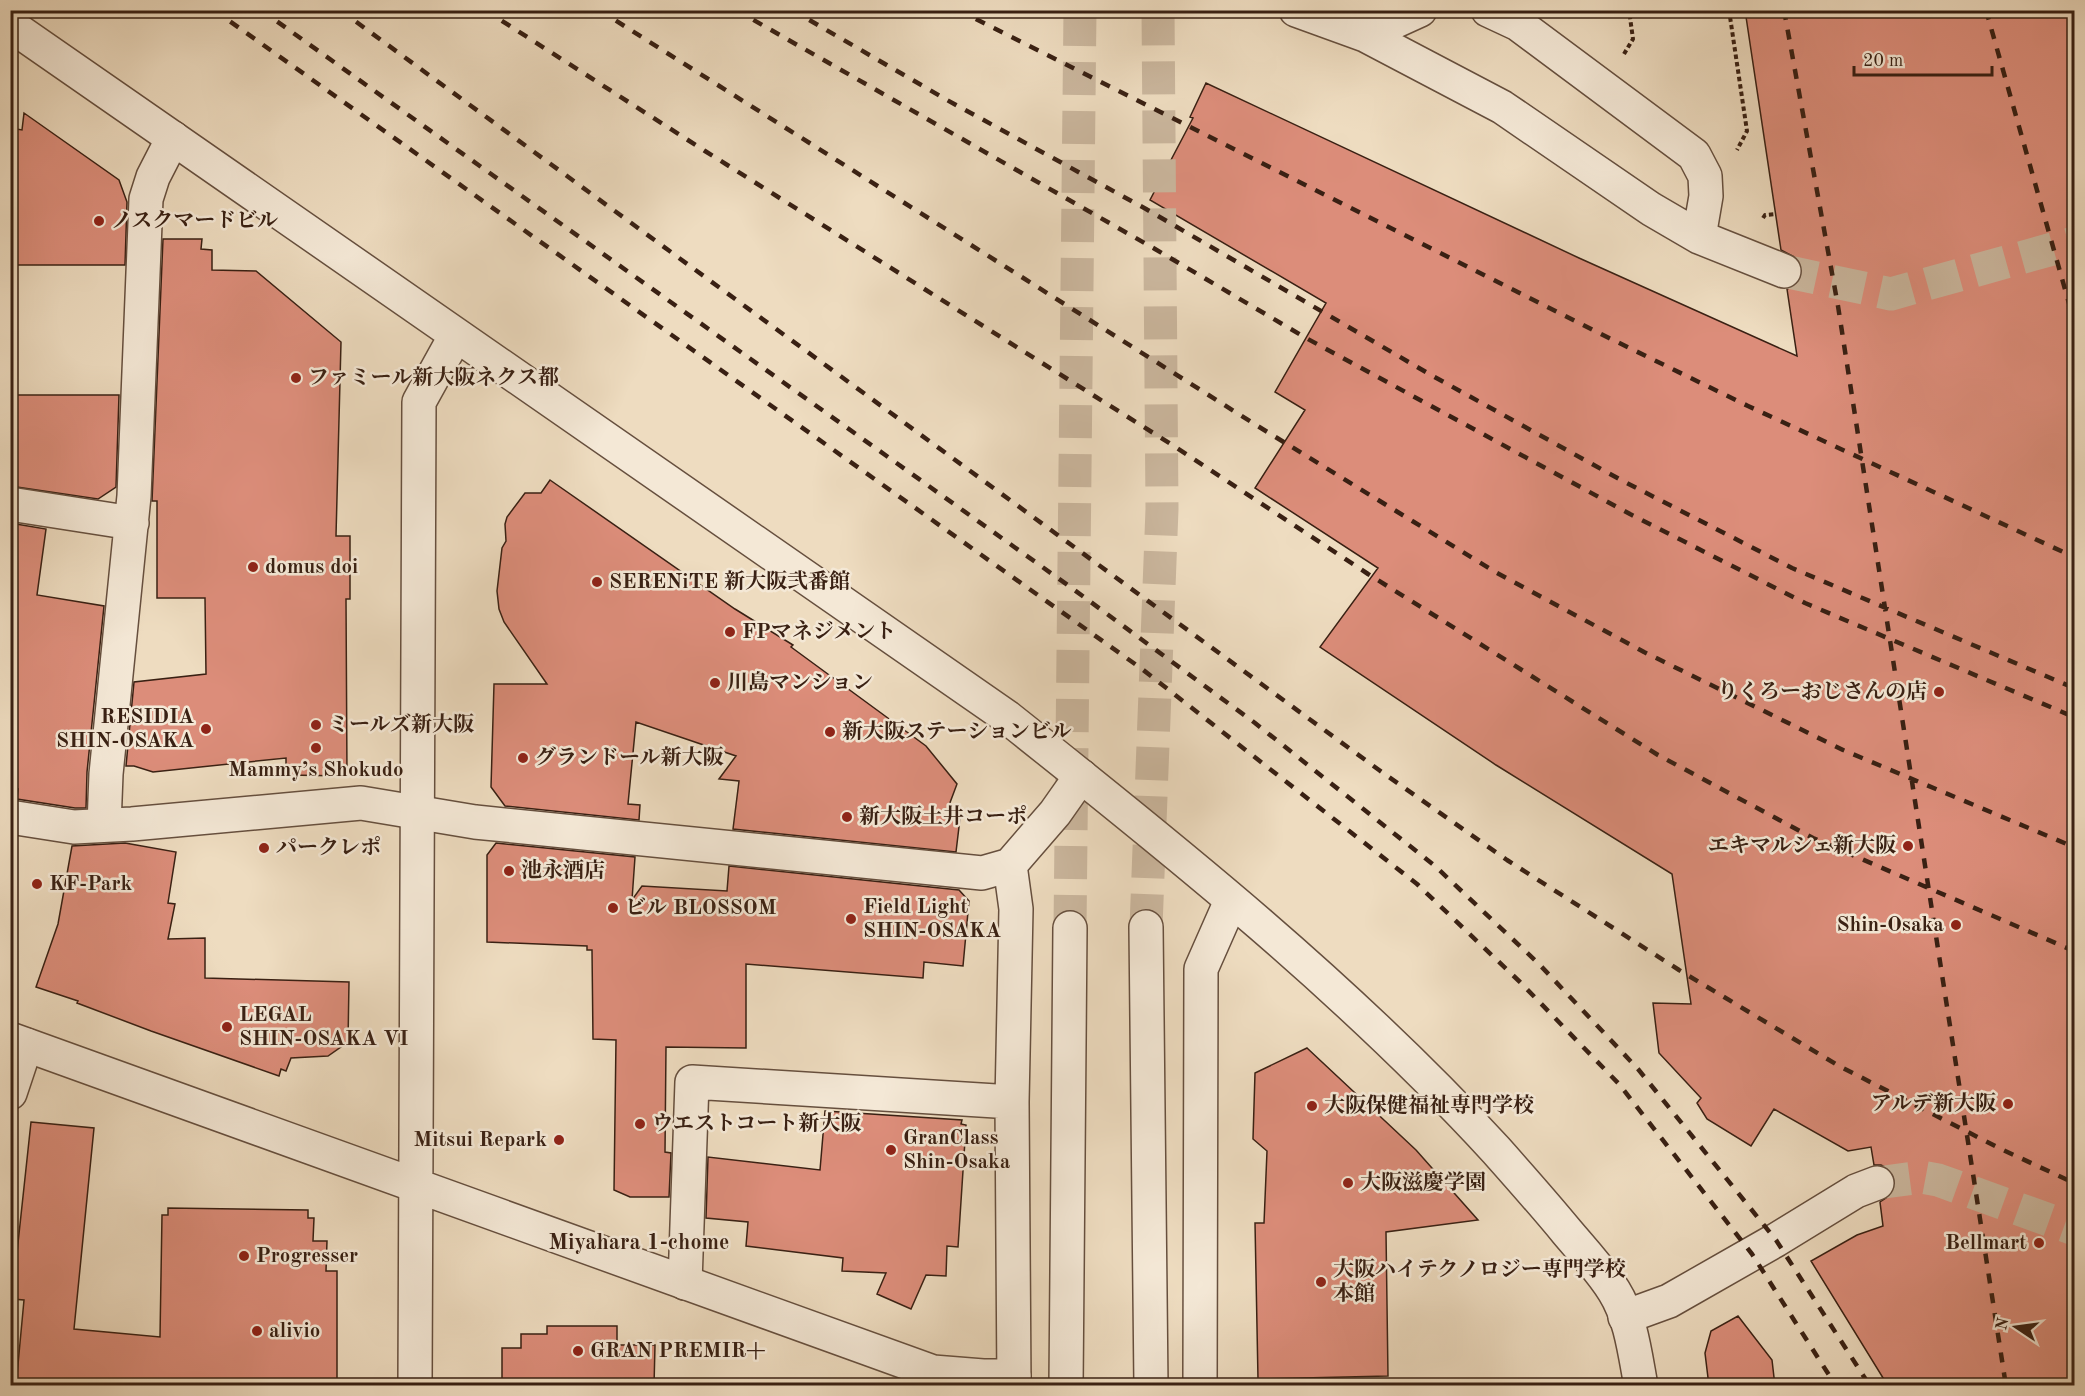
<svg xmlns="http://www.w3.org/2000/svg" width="2085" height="1396" viewBox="0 0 2085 1396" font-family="'Old Standard TT','Noto Serif JP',serif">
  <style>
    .building { fill: #dc8d7a; stroke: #392013; stroke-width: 1.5 }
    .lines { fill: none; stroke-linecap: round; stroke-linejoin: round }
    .minor-tunnel { stroke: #cab69d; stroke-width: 33; stroke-dasharray: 33 16; stroke-linecap: butt }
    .tertiary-tunnel { stroke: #cab69d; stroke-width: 33; stroke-dasharray: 33 16; stroke-linecap: butt }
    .minor-casing { stroke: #664f3e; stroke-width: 36 }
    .tertiary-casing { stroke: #664f3e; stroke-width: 36 }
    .path { stroke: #392013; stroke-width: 4; stroke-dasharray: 4.5 3; stroke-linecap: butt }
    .minor { stroke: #f4e8d6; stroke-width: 33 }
    .tertiary { stroke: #f4e8d6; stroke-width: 33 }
    .rail { stroke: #392013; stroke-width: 4.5; stroke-dasharray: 10 10; stroke-linecap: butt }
    .poi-dot { fill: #8f2418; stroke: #f4e8d6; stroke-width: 2 }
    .labels { text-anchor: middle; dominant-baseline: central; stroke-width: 5; stroke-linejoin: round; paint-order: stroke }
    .poi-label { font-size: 21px; font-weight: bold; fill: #392013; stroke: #f4e8d6; text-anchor: start }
    .neighbourhood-label { font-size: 22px; font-weight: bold; fill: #392013; stroke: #f4e8d6 }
  </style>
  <rect width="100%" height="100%" fill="#eedcc0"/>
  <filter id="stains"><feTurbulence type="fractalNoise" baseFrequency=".00333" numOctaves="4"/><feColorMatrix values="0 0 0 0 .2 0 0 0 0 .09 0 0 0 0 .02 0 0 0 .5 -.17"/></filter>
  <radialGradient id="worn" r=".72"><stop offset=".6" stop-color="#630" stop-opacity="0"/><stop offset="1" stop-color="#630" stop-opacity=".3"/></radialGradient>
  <path class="building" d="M 1745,10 L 2067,10 L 2074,29 L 2074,1386 L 1888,1386 L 1811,1261 L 1857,1235 L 1883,1226 L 1880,1202 L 1892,1194 L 1896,1185 L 1894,1176 L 1888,1168 L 1881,1165 L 1874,1165 L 1871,1147 L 1848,1151 L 1774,1109 L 1751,1146 L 1707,1119 L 1697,1103 L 1701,1098 L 1659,1053 L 1653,1003 L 1691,1004 L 1672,874 L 1496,765 L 1320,647 L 1378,568 L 1255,488 L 1305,410 L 1275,392 L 1326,303 L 1150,200 L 1193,118 L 1190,117 L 1206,83 L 1579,258 L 1797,356 L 1787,289 L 1795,286 L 1801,278 L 1802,268 L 1798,259 L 1781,250 Z
    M 24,113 L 119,180 L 127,202 L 125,265 L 10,265 L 10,128 L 22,130 Z
    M 163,239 L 202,239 L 201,249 L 212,250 L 212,270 L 256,271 L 341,342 L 336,536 L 350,536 L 350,599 L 346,599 L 347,776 L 286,775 L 286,758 L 153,772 L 134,766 L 126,766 L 134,682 L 206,674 L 205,598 L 157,598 L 157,501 L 152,501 Z
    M 10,395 L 119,395 L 116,487 L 98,499 L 10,486 Z
    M 550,480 L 735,609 L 793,645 L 791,647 L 926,746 L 957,784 L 948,808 L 961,810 L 956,852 L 733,829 L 739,781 L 719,779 L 736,756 L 636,722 L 628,804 L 640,805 L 639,820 L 505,806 L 491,787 L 494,684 L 547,684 L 504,622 L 499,609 L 497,591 L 502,548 L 506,541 L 505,524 L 507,517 L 525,493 L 541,493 Z
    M 10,523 L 46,529 L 37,595 L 104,606 L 87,772 L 86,808 L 75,808 L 17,799 L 18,789 L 10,788 Z
    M 125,843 L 176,852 L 168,903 L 175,904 L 168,939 L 205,938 L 205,978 L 349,982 L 348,1042 L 328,1056 L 291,1058 L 286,1071 L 281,1069 L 279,1076 L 151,1031 L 77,1003 L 78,1001 L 36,987 L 58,924 L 72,846 Z
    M 496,843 L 635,857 L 632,900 L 642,886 L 727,891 L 729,866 L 959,890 L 969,901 L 963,966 L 924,962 L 923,978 L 746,964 L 746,1048 L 666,1047 L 665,1152 L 671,1153 L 669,1197 L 630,1197 L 614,1190 L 616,1040 L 593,1039 L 592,950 L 587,950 L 587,946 L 487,942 L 487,855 Z
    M 1307,1048 L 1416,1150 L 1478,1220 L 1386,1232 L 1388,1376 L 1258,1379 L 1255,1223 L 1264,1223 L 1267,1151 L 1253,1139 L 1255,1073 Z
    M 825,1111 L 962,1120 L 961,1124 L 966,1125 L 958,1247 L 947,1246 L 946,1276 L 926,1275 L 911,1309 L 877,1294 L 886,1273 L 842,1271 L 843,1258 L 746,1246 L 748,1222 L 706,1218 L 708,1157 L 820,1170 Z
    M 31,1122 L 94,1128 L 74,1329 L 160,1337 L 162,1215 L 168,1215 L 168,1208 L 308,1210 L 308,1218 L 314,1218 L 313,1241 L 327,1241 L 326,1271 L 337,1271 L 337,1386 L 16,1386 L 24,1300 L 12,1299 Z
    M 1738,1316 L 1772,1360 L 1775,1386 L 1709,1386 L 1705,1353 L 1711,1331 Z
    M 547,1326 L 617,1326 L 617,1345 L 655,1345 L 654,1386 L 502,1386 L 502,1348 L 521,1348 L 521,1334 L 547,1334 Z"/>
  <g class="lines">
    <path class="minor-tunnel" d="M 1784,271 L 1891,294 L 2074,243
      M 1877,1183 L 1922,1177 L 1938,1180 L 2074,1229"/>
    <path class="tertiary-tunnel" d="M 1146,927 L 1162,509 L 1158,10
      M 1070,928 L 1080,10"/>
    <defs>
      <path id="minor" d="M 1296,10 L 1365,35 L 1502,107 L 1651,209 L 1699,237 L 1784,271
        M 1488,10 L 1518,24 L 1694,155 L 1705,176 L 1706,196 L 1699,237
        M 1365,35 L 1420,10
        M 10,504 L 132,523
        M 10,817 L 74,827 L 132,824 L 361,803 L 475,822 L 972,872 L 982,873 L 1010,865
        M 104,825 L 106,774 L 134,496 L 146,199 L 153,177 L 173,138
        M 10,1093 L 26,1045
        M 685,1283 L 692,1082 L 1012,1102
        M 1625,1317 L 1669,1301 L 1776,1240 L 1856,1191 L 1877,1183
        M 1014,1386 L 1012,1102 L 1016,909 L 1010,865 L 1055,813 L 1081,776
        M 1200,1386 L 1201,969 L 1231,901"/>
      <path id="tertiary" d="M 10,25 L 1007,717 C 1177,852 1349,990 1496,1150 C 1520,1177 1544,1204 1567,1232 C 1583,1251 1601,1270 1614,1291 C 1631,1318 1635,1354 1641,1386
        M 1146,927 L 1151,1386
        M 10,1039 L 933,1372 L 983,1376 L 1014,1376
        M 415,1386 L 419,402 L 456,335
        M 1066,1386 L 1070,928"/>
    </defs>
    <use href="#minor" class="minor-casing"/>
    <use href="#tertiary" class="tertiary-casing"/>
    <path class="path" d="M 1729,10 L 1747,131 L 1737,150
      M 1624,54 L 1633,39 L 1629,10
      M 1763,218 L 1765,215 L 1776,214"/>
    <use href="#minor" class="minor"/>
    <use href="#tertiary" class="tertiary"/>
    <path class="rail" d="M 214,10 L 1142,669 L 1417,884 L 1520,982 L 1619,1084 L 1752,1254 L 1836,1386
      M 261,10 L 1069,586 L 1255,723 L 1435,866 L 1539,964 L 1638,1069 L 1776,1240 L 1870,1386
      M 340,10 L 1379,770 L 1507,860 L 1679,970 L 1839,1066 L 2001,1149 L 2074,1183
      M 485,10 L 705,151 L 1174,446 L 1368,574 L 1658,755 L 1813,838 L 2074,951
      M 599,10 L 1256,425 L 1497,573 L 1644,652 L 1843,750 L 2074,847
      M 736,10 L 1155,249 L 1306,338 L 1630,514 L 1805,603 L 2074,717
      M 792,10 L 947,100 L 1146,209 L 1431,375 L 1621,480 L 1792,568 L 2074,688
      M 958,10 L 1609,338 L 1748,406 L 2074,557
      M 1784,10 L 1838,306 L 2006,1386
      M 1986,10 L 2074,321"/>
  </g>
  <g class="poi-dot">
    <circle cx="99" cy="221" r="6"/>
    <circle cx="296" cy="378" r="6"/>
    <circle cx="253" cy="567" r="6"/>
    <circle cx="597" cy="582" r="6"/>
    <circle cx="730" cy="632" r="6"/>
    <circle cx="715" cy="683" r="6"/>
    <circle cx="1939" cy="692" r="6"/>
    <circle cx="316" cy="725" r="6"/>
    <circle cx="206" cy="729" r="6"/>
    <circle cx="830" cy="732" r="6"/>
    <circle cx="316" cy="748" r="6"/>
    <circle cx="523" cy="758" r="6"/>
    <circle cx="847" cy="817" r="6"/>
    <circle cx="1908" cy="846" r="6"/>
    <circle cx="264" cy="848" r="6"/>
    <circle cx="509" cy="871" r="6"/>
    <circle cx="37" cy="884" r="6"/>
    <circle cx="613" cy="908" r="6"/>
    <circle cx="851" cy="919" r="6"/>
    <circle cx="1956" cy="925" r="6"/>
    <circle cx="227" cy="1027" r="6"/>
    <circle cx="2008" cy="1104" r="6"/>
    <circle cx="1312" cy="1106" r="6"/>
    <circle cx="640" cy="1124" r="6"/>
    <circle cx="559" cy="1140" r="6"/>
    <circle cx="891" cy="1150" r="6"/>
    <circle cx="1348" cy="1183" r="6"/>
    <circle cx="2039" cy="1243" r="6"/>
    <circle cx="244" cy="1256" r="6"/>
    <circle cx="1321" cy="1282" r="6"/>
    <circle cx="257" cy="1331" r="6"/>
    <circle cx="578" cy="1351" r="6"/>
  </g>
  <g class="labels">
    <g class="poi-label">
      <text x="111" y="221">ノスクマードビル</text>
      <text x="308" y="378">ファミール新大阪ネクス都</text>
      <text x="265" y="567">domus doi</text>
      <text x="609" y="582">SERENiTE 新大阪弐番館</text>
      <text x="742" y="632">FPマネジメント</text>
      <text x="727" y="683">川島マンション</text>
      <text x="1927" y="692" text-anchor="end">りくろーおじさんの店</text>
      <text x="194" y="717" text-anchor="end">RESIDIA<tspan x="194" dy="24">SHIN-OSAKA</tspan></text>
      <text x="328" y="725">ミールズ新大阪</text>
      <text x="842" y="732">新大阪ステーションビル</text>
      <text x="535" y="758">グランドール新大阪</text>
      <text x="316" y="770" text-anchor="middle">Mammy’s Shokudo</text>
      <text x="859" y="817">新大阪土井コーポ</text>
      <text x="1896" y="846" text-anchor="end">エキマルシェ新大阪</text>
      <text x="276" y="848">パークレポ</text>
      <text x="521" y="871">池永酒店</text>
      <text x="49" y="884">KF-Park</text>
      <text x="863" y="907">Field Light<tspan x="863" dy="24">SHIN-OSAKA</tspan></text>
      <text x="625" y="908">ビル BLOSSOM</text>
      <text x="1944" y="925" text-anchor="end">Shin-Osaka</text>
      <text x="239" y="1015">LEGAL<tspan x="239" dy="24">SHIN-OSAKA VI</tspan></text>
      <text x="1996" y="1104" text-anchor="end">アルデ新大阪</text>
      <text x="1324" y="1106">大阪保健福祉専門学校</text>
      <text x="652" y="1124">ウエストコート新大阪</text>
      <text x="903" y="1138">GranClass<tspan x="903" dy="24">Shin-Osaka</tspan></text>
      <text x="547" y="1140" text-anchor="end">Mitsui Repark</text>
      <text x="1360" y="1183">大阪滋慶学園</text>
      <text x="2027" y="1243" text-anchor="end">Bellmart</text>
      <text x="256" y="1256">Progresser</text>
      <text x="1333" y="1270">大阪ハイテクノロジー専門学校<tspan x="1333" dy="24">本館</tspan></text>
      <text x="269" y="1331">alivio</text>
      <text x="590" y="1351">GRAN PREMIR+</text>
    </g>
    <g class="neighbourhood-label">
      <text x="639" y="1243">Miyahara 1-chome</text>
    </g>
  </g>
  <rect width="2085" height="1396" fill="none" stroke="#eedcc0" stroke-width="36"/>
  <rect x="12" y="12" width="2061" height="1372" fill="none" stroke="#392013" stroke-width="3"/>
  <rect x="18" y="18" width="2049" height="1360" fill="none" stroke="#392013" stroke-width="1.5"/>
  <g transform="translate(2016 1327) rotate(283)" stroke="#f4e8d6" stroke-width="4.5" paint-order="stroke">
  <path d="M0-4.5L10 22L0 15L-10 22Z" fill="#392013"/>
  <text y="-9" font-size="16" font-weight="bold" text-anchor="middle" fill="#392013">N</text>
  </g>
  <path d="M1854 66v9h138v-9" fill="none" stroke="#392013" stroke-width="3"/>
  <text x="1863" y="66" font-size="18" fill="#392013" stroke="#f4e8d6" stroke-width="4.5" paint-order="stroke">20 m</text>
  <rect width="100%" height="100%" filter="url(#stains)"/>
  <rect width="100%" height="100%" fill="url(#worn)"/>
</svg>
